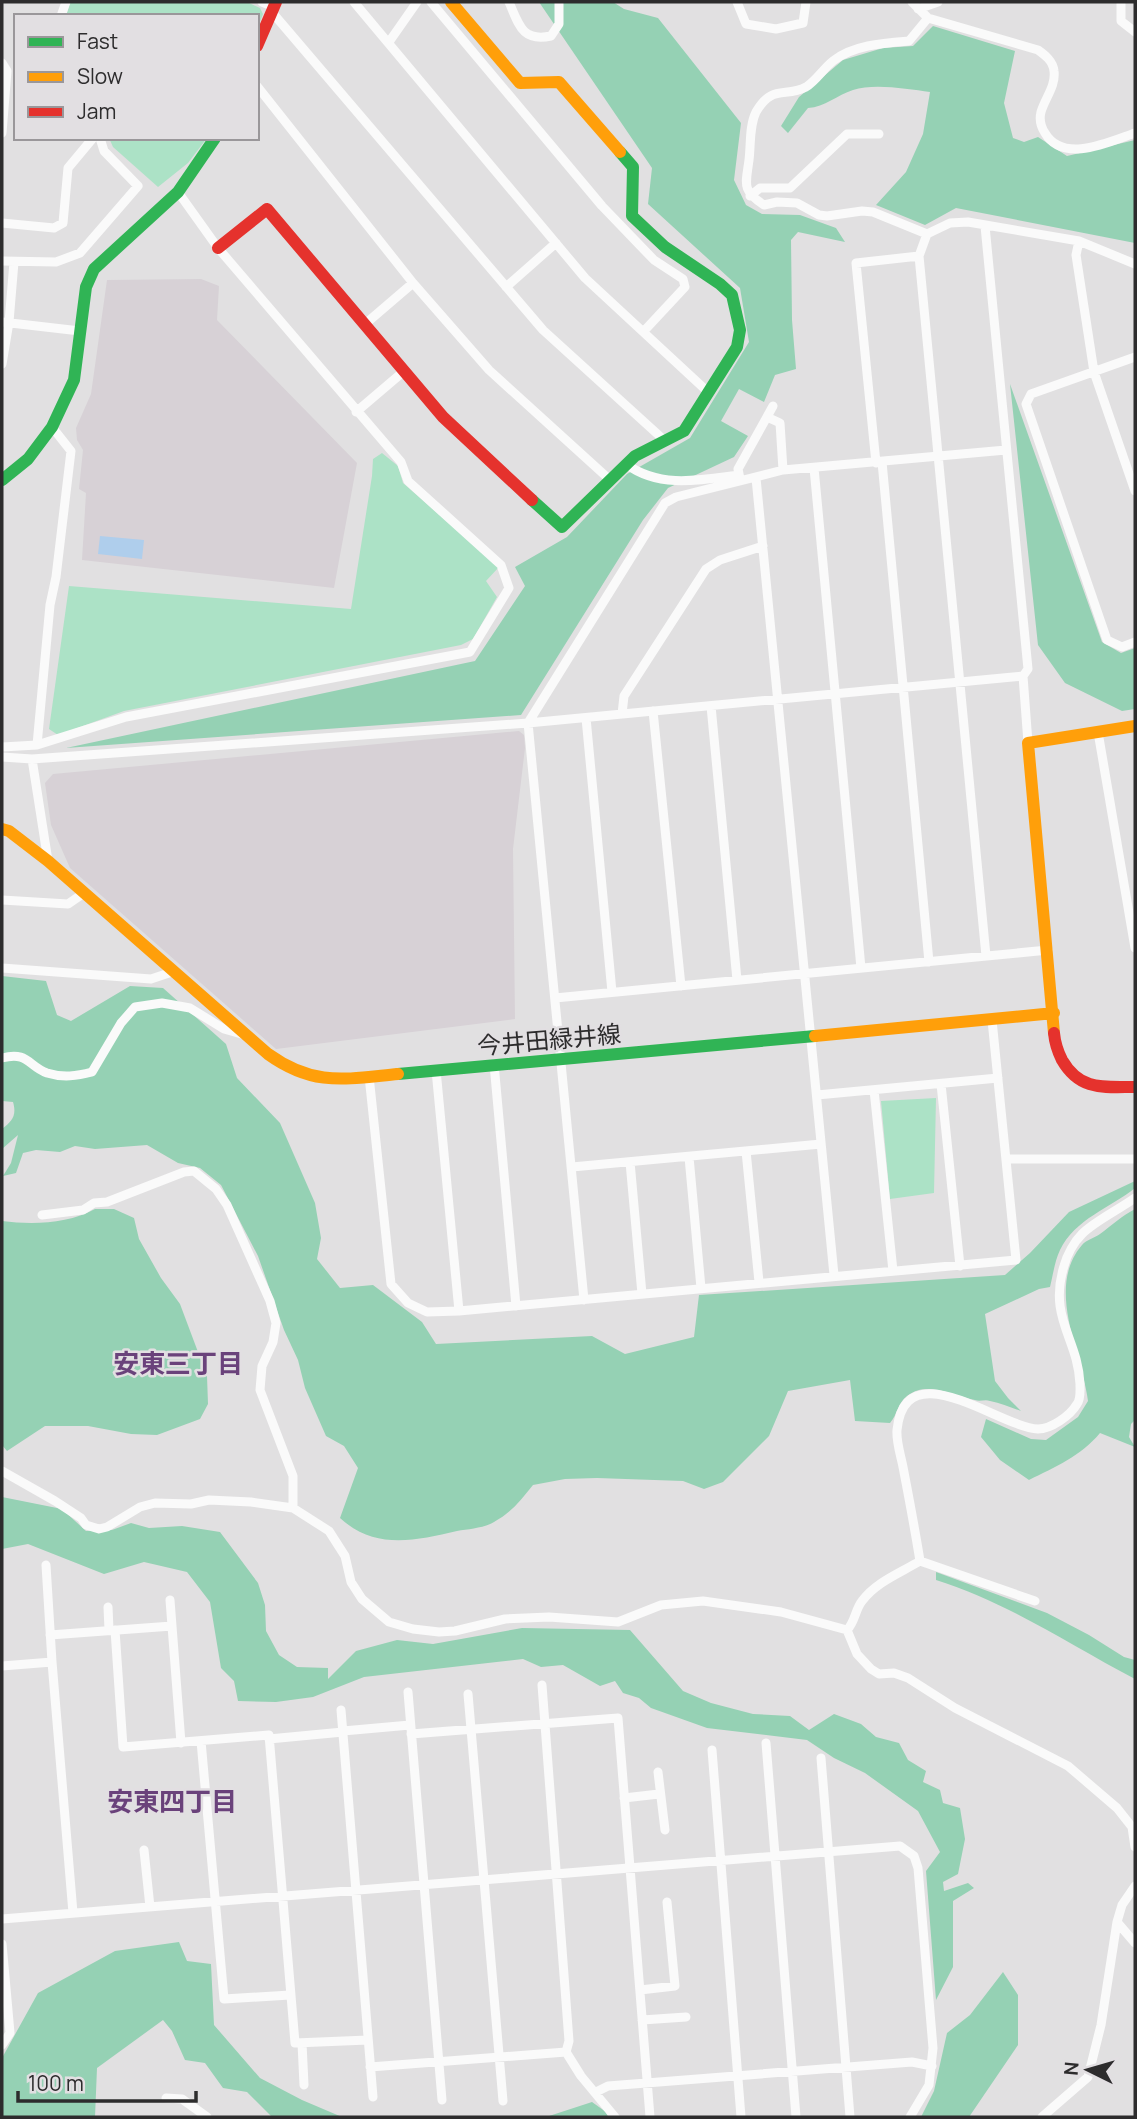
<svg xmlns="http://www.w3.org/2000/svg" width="1137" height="2119" viewBox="0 0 1137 2119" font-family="Manrope,'Noto Sans JP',sans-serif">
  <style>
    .built { fill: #d7d1d6 }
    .green { fill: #ace2c6 }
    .forest { fill: #95d1b4 }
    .water { fill: #afceec }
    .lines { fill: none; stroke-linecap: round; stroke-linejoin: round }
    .street { stroke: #fafafa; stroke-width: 9 }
    .fast { stroke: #30b455; stroke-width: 12 }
    .slow { stroke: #ff9f0a; stroke-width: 12 }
    .jam { stroke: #e5322d; stroke-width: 12 }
    .labels { text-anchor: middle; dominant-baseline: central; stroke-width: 5; stroke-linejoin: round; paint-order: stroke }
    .street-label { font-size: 24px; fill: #2d2c2d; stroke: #e2dfe2 }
    .neighbourhood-label { font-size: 26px; font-weight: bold; fill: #6a427b; stroke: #e2dfe2 }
  </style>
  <rect width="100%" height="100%" fill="#e1e0e1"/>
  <path class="built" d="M 201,279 L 219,286 L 217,320 L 357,463 L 334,588 L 82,560 L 86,493 L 79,489 L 83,450 L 77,440 L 76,428 L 91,394 L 107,280 Z
    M 519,731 L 524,735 L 525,748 L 513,849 L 515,1019 L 276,1049 L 70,868 L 51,825 L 45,783 L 53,774 Z"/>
  <path class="green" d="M 70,2 L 247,2 L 260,8 L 263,14 L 257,29 L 257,16 L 66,16 Z
    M 109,138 L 207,138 L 188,163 L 158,187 L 113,147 Z
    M 382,453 L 398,466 L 403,483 L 499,567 L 486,581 L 497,597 L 473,639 L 461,645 L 124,711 L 58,735 L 49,729 L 69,586 L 351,609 L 372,476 L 373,459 Z
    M 936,1098 L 934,1193 L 890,1199 L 881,1101 Z"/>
  <path class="forest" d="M 539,2 L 613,2 L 624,9 L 658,18 L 741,123 L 734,180 L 746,205 L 762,214 L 800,215 L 836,228 L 845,242 L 798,232 L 791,240 L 792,320 L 796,369 L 775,375 L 764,402 L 739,389 L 721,421 L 748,436 L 734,457 L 668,488 L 643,520 L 521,715 L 66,748 L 475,661 L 525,586 L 515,567 L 567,537 L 627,474 L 690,438 L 749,342 L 740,288 L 648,204 L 652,168 Z
    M 933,26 L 1015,51 L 1004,103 L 1013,138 L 1024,142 L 1038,137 L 1067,156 L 1135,140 L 1135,243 L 956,208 L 925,225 L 876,205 L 906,172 L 923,134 L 930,92 C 908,89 874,83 853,90 C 837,95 825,107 808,108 L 788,133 L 781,126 L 799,97 L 843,60 L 883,48 L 913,46 Z
    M 1010,384 L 1102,642 L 1121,653 L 1135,648 L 1135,709 L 1122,711 L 1065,683 L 1038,645 Z
    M 2,976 L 46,981 L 57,1015 L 71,1021 L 130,986 L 163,988 L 226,1044 L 237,1078 L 280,1123 L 315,1203 L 321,1238 L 317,1259 L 340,1288 L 373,1285 L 422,1322 L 436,1344 L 592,1336 L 625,1354 L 694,1337 L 699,1295 L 1005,1275 L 1030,1253 L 1069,1212 L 1135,1181 L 1135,1188 C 1110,1208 1075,1219 1060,1250 C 1055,1260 1053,1275 1050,1287 L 1039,1289 L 985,1314 L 995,1381 L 1008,1398 L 1021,1411 C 1011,1408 1001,1403 990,1401 C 985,1399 980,1402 975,1400 C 952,1396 928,1380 907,1396 C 897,1404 898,1414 890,1423 L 855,1421 L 850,1380 L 788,1391 L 769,1436 L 723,1482 L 704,1489 L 683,1481 L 597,1478 L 565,1479 L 533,1485 C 521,1500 511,1513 494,1522 C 484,1528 469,1529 457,1531 C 414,1541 375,1550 340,1518 L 358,1468 L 344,1446 L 326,1436 L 305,1388 L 298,1360 L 284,1330 L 258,1256 L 221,1185 L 200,1168 L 178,1163 L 147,1145 L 95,1149 L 75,1146 L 60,1152 L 36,1150 L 23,1153 L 16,1173 L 3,1176 L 11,1163 L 18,1135 L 2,1149 L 2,1129 C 12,1121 17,1116 13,1102 L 2,1101 Z
    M 95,1209 L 114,1209 L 134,1218 L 139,1239 L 161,1278 L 180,1304 L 207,1376 L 208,1404 L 200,1419 L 157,1435 L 131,1434 L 88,1426 L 45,1426 L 7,1451 L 2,1445 L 2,1221 C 32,1225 68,1224 95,1209 Z
    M 1135,1209 L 1135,1420 L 1131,1424 L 1129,1437 L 1135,1447 L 1100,1433 C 1081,1456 1055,1467 1029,1480 L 1000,1460 L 981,1437 L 986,1419 L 1031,1439 L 1046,1440 L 1078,1417 L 1088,1401 C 1082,1353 1045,1288 1082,1245 C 1086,1240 1094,1238 1100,1234 C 1112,1225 1122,1216 1135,1209 Z
    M 2,1497 L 62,1509 L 86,1531 L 112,1530 L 131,1523 L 149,1528 L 182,1526 L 220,1532 L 258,1583 L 265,1605 L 266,1631 L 279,1655 L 297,1667 L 328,1668 L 328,1679 L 356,1651 L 397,1640 L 433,1644 L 522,1628 L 630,1630 L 683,1691 L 711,1703 L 753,1714 L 790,1716 L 809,1730 L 834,1714 L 861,1724 L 876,1737 L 899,1743 L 908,1760 L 926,1771 L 923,1782 L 940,1790 L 943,1803 L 960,1808 L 965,1839 L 958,1874 L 943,1882 L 944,1891 L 968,1883 L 974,1888 L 953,1901 L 953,1967 L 936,2000 L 926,1871 L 940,1852 L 918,1811 L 865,1773 L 834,1758 L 807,1740 L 707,1728 L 651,1708 L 639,1698 L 623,1693 L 615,1681 L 600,1686 L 563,1665 L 541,1667 L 523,1659 L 364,1677 L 313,1697 L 276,1702 L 238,1701 L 234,1681 L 221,1668 L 210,1602 L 187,1572 L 144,1562 L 104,1574 L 28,1544 L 2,1549 Z
    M 936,1572 L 1047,1613 L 1089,1635 L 1124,1657 L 1135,1660 L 1135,1679 C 1070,1645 1007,1602 936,1580 Z
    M 179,1942 L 187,1961 L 211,1964 L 214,2025 L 260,2078 L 302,2100 L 342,2117 L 272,2117 L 247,2092 L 223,2088 L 205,2063 L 185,2060 L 172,2031 L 163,2020 L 97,2068 L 95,2117 L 2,2117 L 2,2058 L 38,1993 L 115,1951 Z
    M 1003,1972 L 1018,1995 L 1018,2045 L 969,2117 L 921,2117 L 934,2091 L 947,2033 L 970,2015 Z
    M 592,2102 L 606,2112 L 608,2117 L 546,2117 Z"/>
  <path class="water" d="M 100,536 L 144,540 L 142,559 L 98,554 Z"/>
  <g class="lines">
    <path class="street" d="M 262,2 L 274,7
      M 354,2 L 585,278 L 708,392
      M 431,2 L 602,206 L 654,260 L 683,279 L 685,287 L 644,331
      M 509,2 C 519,25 522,42 551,36 L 559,24 L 559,2
      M 737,2 L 746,24 L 776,29 L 803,23 L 806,2
      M 912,2 L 928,18 L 1038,50 C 1045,55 1053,61 1054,71 C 1056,86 1045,98 1041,112 C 1039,120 1041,127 1045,133 C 1063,164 1109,142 1135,133
      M 1121,2 L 1121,21 L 1135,32
      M 918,9 L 938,2
      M 271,11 L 543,330 L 664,440
      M 61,16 L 66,2
      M 389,42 L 417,2
      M 2,63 L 7,71 L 2,133
      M 257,86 L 413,283 L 489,370 L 609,479
      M 750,196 L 760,188 L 790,188 L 847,134 L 879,134
      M 2,223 L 54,228 L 63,223 L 68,168 L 93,138
      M 985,226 L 1028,669 L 1023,676 L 1028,743
      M 927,234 L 873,212 L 862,211 L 827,216 L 819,215 L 797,203 L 777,202 L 764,205 C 741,190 746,184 749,160 C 751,145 749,126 756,112 C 772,84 785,98 806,87 C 816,81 823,69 833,61 C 853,45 884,43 909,41 L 928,18
      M 1079,241 L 1076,255 L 1094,372 L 1135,491
      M 2,261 L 56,262 L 80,253 L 138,186 L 104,151 L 100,138
      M 506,287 L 556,243
      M 2,322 L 80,331
      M 364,325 L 413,283
      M 1135,357 L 1031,394 L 1026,404 L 1107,640 L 1122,647 L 1135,642
      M 2,364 L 9,322 L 14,262
      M 356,412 L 403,372
      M 767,417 L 780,423 L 783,470
      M 882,462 L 929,962
      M 876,463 L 856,263 L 919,256
      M 626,464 C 660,489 701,480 739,475
      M 814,468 L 861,968
      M 756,478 L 834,1275
      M 740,479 L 738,469 L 773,406
      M 711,706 L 737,980
      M 653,711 L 681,986
      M 622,714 L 624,696 L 706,569 L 720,560 L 763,546
      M 586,718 L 612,992
      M 1098,732 L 1135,948
      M 37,745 L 50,605 L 56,577 L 71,451 L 52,427
      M 2,747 L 37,745 L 126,717 L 470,652 L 509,588 L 501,565 L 408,481 L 401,462 L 218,248 L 178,192
      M 2,757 L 32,759 L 528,723 L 1023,676
      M 32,759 L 48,861
      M 2,900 L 68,904 L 84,893
      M 986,956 L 919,256 L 927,234 L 950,223 L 968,222 L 1079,241 L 1135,264
      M 2,968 L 151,979 L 175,971
      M 555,998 L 1048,950
      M 2,1058 C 28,1051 28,1066 47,1073 C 63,1078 77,1076 92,1072 L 121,1023 L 135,1007 L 162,1003 L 190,1008 L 224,1029 L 245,1035
      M 494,1064 L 516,1306
      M 436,1070 L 459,1311
      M 369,1076 L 391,1284 L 408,1303 L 427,1312 L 459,1311 L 1016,1260 L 992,1020
      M 941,1084 L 960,1266
      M 874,1090 L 893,1271
      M 817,1095 L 998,1078
      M 746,1151 L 759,1282
      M 689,1157 L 701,1288
      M 1007,1159 L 1135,1159
      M 630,1162 L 642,1294
      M 572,1167 L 821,1144
      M 42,1215 L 83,1210 L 94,1203 L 107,1202 L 184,1172 L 194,1171 L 216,1189 L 227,1205 L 270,1301 L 276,1323 L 273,1342 L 262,1366 L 260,1390 L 293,1476 L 293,1508
      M 584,1300 L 528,723 L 665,503 L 676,497 L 783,470 L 1006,450
      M 2,1471 L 55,1501 L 81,1518 L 86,1525 L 99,1529 L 107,1527 L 140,1507 L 155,1503 L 191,1504 L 209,1500 L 251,1502 L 293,1508 L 329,1531 L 345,1556 L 351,1582 L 362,1599 L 389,1622 L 413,1629 L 439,1632 L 455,1631 L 505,1619 L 549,1617 L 618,1622 L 661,1605 L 703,1601 L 781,1612 L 847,1630
      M 920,1561 C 915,1530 909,1498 903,1467 C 901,1456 896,1442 897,1430 C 905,1350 999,1427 1038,1429 C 1051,1429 1070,1416 1077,1404 C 1081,1399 1080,1390 1080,1384 C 1078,1338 1048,1318 1064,1266 C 1067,1255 1074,1242 1082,1234 C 1095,1221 1120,1209 1135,1198
      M 46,1565 L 52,1662
      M 170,1600 L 181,1743
      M 108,1607 L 109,1630
      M 115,1630 L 123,1747 L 269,1735 L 295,2043 L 368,2040
      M 847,1630 L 857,1654 L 871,1669 L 879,1674 L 894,1673 L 908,1678 L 955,1708 L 1068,1766 L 1117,1808 L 1132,1827 L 1135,1847
      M 847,1630 C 855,1622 855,1610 862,1601 C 876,1582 900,1573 920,1561 L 1035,1601
      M 50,1635 L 172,1626
      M 2,1666 L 52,1662 L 73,1913
      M 542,1685 L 569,2041 L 566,2052
      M 408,1692 L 442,2100
      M 468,1694 L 503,2101
      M 341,1710 L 373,2097
      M 343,1731 L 410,1725
      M 411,1734 L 618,1718 L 650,2117
      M 269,1739 L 343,1732
      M 201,1741 L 224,1999 L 290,1995
      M 766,1743 L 796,2117
      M 712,1750 L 741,2117
      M 821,1758 L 850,2117
      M 658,1772 L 665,1830
      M 624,1798 L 659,1794
      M 144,1850 L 150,1907
      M 2,1919 L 900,1846 L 914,1856 L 918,1868 L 933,2048 L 929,2085 L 910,2117
      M 1117,1922 L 1135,1943
      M 2,1944 L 10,2033 L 2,2045
      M 640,1990 L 675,1986 L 667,1902
      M 642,2020 L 686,2017
      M 302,2043 L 304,2085
      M 370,2067 L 566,2052 L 581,2076 L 615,2117
      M 596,2092 L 608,2086 L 912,2062 L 932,2066
      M 166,2098 L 182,2099 L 207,2117
      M 1042,2117 L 1088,2077 L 1101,2025 L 1117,1922 L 1122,1905 L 1135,1886"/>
    <path class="fast" d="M 2,480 L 28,459 L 52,427 L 74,380 L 86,287 L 94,269 L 178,192 L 215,138
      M 532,500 L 562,527 L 635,456 L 684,431 L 737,347 L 740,330 L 732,295 L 720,284 L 665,247 L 632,216 L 633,167 L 620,152
      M 398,1074 L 815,1036"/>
    <path class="slow" d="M 451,2 L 520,83 L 559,82 L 620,152
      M 2,829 L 9,831 L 48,861 L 268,1054 C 314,1087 345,1079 398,1074
      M 1054,1033 L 1028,743 L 1135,726
      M 815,1036 L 1054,1013"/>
    <path class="jam" d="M 257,46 L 276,2
      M 218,248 L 267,209 L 443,417 L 532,500
      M 1054,1033 C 1055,1044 1057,1050 1062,1060 C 1080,1091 1103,1087 1135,1087"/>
  </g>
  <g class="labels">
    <g class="street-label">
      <text transform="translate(549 1039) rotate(-5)">今井田緑井線</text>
    </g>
    <g class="neighbourhood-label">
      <text x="178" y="1363">安東三丁目</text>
      <text x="172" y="1801">安東四丁目</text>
    </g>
  </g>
  <rect width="1137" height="2119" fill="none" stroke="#2d2c2d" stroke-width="7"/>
  <rect x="14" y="14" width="245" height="126" fill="#e2dfe2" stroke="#9a979a" stroke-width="2"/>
  <rect x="28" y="37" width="35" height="10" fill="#30b455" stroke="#9a979a" stroke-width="2"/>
  <text x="77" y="49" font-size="21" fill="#2d2c2d">Fast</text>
  <rect x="28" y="72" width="35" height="10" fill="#ff9f0a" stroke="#9a979a" stroke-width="2"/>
  <text x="77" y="84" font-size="21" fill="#2d2c2d">Slow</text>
  <rect x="28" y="107" width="35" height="10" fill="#e5322d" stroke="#9a979a" stroke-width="2"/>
  <text x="77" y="119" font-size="21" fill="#2d2c2d">Jam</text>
  <g transform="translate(1088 2070) rotate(275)" stroke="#e2dfe2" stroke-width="5" paint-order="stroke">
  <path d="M0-5L12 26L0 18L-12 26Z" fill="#2d2c2d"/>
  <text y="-10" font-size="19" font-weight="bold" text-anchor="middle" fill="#2d2c2d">N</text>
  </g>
  <path d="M18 2091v10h178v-10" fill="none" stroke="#2d2c2d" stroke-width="3.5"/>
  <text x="28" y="2091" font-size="21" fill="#2d2c2d" stroke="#e2dfe2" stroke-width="5" paint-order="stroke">100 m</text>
</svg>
